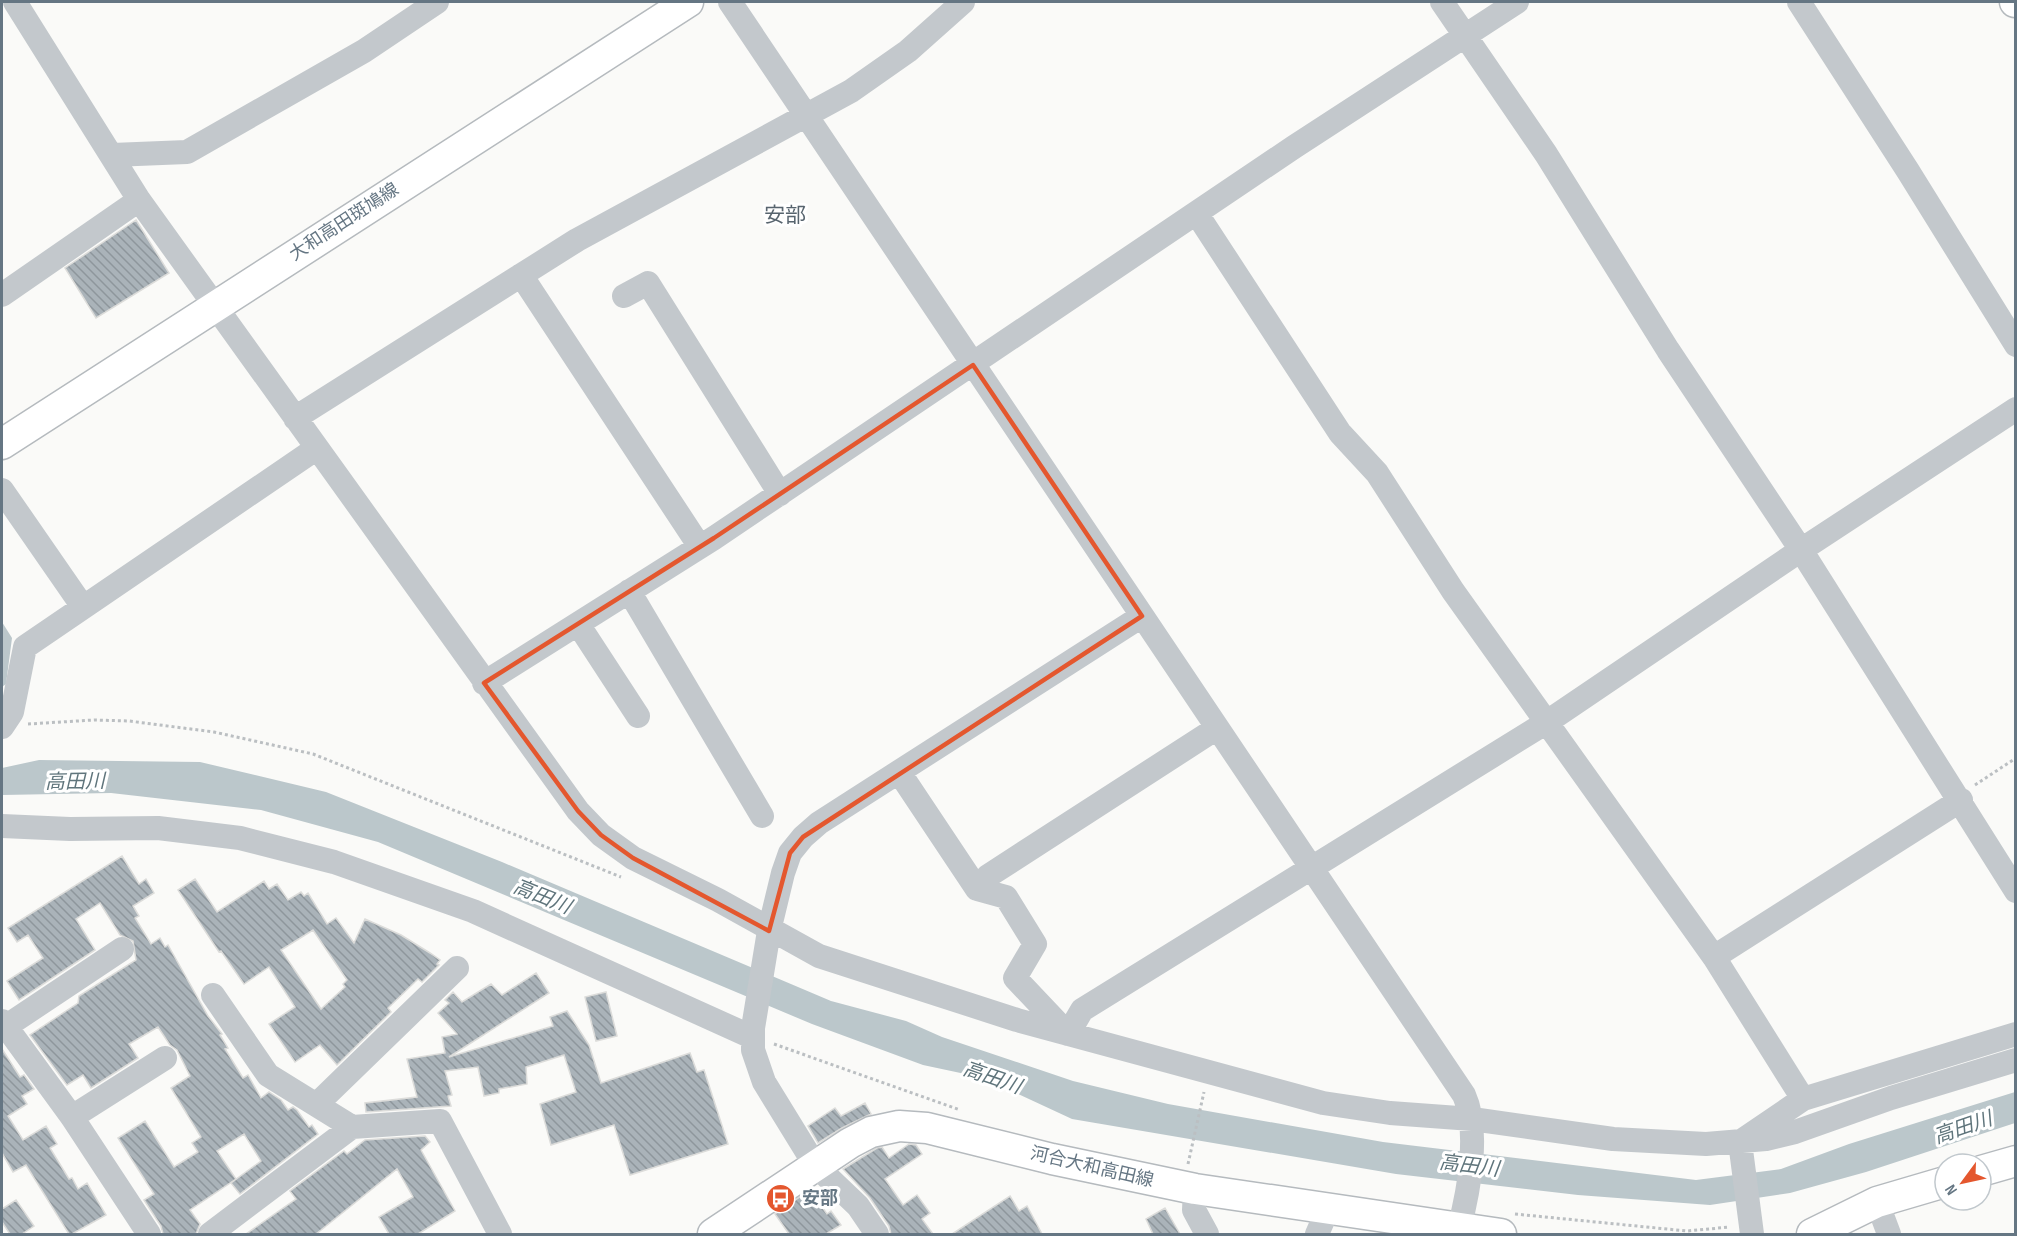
<svg xmlns="http://www.w3.org/2000/svg" width="2017" height="1236" viewBox="0 0 2017 1236" font-family="'Sofia Sans Condensed','Noto Sans JP',sans-serif">
  <style>
    .water { fill: #bbc7cb }
    .building { fill: url(#building-back-hatch); stroke: #dcdcda; stroke-width: 1.5; fill-rule: evenodd }
    .lines { fill: none; stroke-linecap: round; stroke-linejoin: round }
    .major-casing { stroke: #b5babe; stroke-width: 33 }
    .path { stroke: #bbbfc2; stroke-width: 3; stroke-dasharray: 3 3; stroke-linecap: butt }
    .minor { stroke: #c3c8cc; stroke-width: 24 }
    .major { stroke: #fff; stroke-width: 30 }
    .marked { fill: none; stroke: #e4572e; stroke-width: 4.5; stroke-linejoin: round }
    .labels { text-anchor: middle; dominant-baseline: central; stroke-width: 6; stroke-linejoin: round; paint-order: stroke }
    .street-label { font-size: 18px; fill: #657683; stroke: #fff }
    .poi-label { font-size: 18px; font-weight: bold; fill: #657683; stroke: #fff; text-anchor: start }
    .water-label { font-size: 20px; font-style: italic; fill: #60757c; stroke: #fff }
    .quarter-label { font-size: 21px; fill: #57646e; stroke: #fff }
  </style>
  <defs>
    <pattern id="building-back-hatch" width="6" height="6" patternUnits="userSpaceOnUse" patternTransform="scale(1.5)"><rect width="6" height="6" fill="#aab3b9"/><path d="M-1 5l2 2M0 0l6 6M5-1l2 2" fill="none" stroke="#8e969c"/></pattern>
  </defs>
  <rect width="100%" height="100%" fill="#fafaf8"/>
  <path class="water" d="M 2,622 L 12,638 L 6,684 L 2,687 Z
    M 39,760 L 200,762 L 326,792 L 502,862 L 831,1001 L 906,1021 L 942,1037 L 1073,1081 L 1168,1104 L 1383,1142 L 1696,1180 L 1781,1169 L 1849,1144 L 2015,1092 L 2015,1123 L 1866,1172 L 1790,1193 L 1710,1205 L 1578,1195 L 1396,1174 L 1072,1119 L 984,1078 L 923,1065 L 812,1024 L 378,842 L 261,810 L 111,793 L 2,795 L 2,768 Z"/>
  <path class="building" d="M 136,220 L 169,273 L 96,318 L 65,268 Z
    M 122,856 L 139,884 L 146,879 L 154,893 L 133,906 L 139,916 L 135,918 L 151,944 L 160,938 L 165,947 L 168,945 L 208,1016 L 222,1034 L 220,1035 L 228,1048 L 225,1049 L 243,1078 L 248,1075 L 261,1098 L 269,1092 L 281,1100 L 288,1110 L 293,1107 L 297,1110 L 309,1127 L 312,1125 L 318,1134 L 240,1194 L 231,1183 L 261,1161 L 244,1134 L 217,1151 L 236,1179 L 190,1210 L 200,1224 L 196,1234 L 163,1234 L 161,1226 L 144,1200 L 154,1194 L 118,1138 L 145,1121 L 174,1167 L 198,1152 L 192,1143 L 201,1137 L 171,1088 L 190,1076 L 177,1050 L 170,1045 L 158,1027 L 129,1044 L 138,1058 L 91,1088 L 83,1075 L 67,1085 L 30,1035 L 78,1003 L 79,996 L 136,960 L 133,941 L 120,935 L 100,903 L 76,919 L 95,950 L 19,1000 L 7,981 L 43,958 L 28,935 L 17,942 L 8,928 Z
    M 195,879 L 217,912 L 264,881 L 269,889 L 277,884 L 288,900 L 301,892 L 304,896 L 308,893 L 327,924 L 336,918 L 354,943 L 365,919 L 401,935 L 430,953 L 440,960 L 437,964 L 439,965 L 422,982 L 418,979 L 388,1008 L 391,1012 L 337,1065 L 320,1045 L 295,1062 L 269,1024 L 295,1007 L 269,967 L 244,984 L 221,951 L 219,952 L 178,890 ZM 313,930 L 347,980 L 343,984 L 345,987 L 321,1009 L 281,950 Z
    M 536,973 L 549,993 L 449,1057 L 553,1026 L 550,1017 L 567,1011 L 589,1045 L 601,1083 L 690,1053 L 697,1072 L 704,1070 L 728,1144 L 630,1175 L 614,1125 L 551,1145 L 540,1104 L 576,1092 L 564,1055 L 526,1067 L 527,1084 L 499,1089 L 499,1093 L 484,1096 L 478,1067 L 445,1071 L 452,1095 L 448,1096 L 451,1106 L 366,1112 L 365,1103 L 417,1097 L 407,1059 L 445,1053 L 442,1037 L 457,1034 L 438,1013 L 449,1003 L 445,1000 L 453,992 L 462,1002 L 491,984 L 502,995 Z
    M 606,992 L 617,1036 L 596,1041 L 585,997 Z
    M 2,1049 L 20,1077 L 24,1075 L 34,1089 L 22,1096 L 27,1104 L 8,1116 L 23,1140 L 46,1126 L 57,1144 L 50,1148 L 69,1179 L 72,1178 L 78,1189 L 87,1183 L 106,1215 L 72,1234 L 69,1234 L 26,1165 L 13,1172 L 2,1153 Z
    M 865,1103 L 871,1114 L 842,1128 L 818,1143 L 808,1126 L 835,1108 L 841,1116 Z
    M 425,1136 L 430,1142 L 421,1150 L 455,1211 L 418,1234 L 389,1234 L 379,1217 L 413,1197 L 397,1169 L 316,1234 L 246,1234 L 296,1199 L 290,1191 L 344,1151 L 347,1154 L 365,1140 Z
    M 909,1144 L 916,1145 L 922,1154 L 885,1179 L 903,1205 L 917,1195 L 930,1213 L 922,1219 L 933,1234 L 891,1234 L 889,1226 L 870,1198 L 843,1169 L 877,1148 L 882,1147 L 889,1158 Z
    M 810,1190 L 827,1214 L 831,1211 L 841,1225 L 826,1234 L 789,1234 L 775,1214 Z
    M 1010,1196 L 1019,1211 L 1027,1206 L 1042,1234 L 952,1234 Z
    M 16,1200 L 34,1226 L 22,1234 L 10,1234 L 2,1222 L 2,1209 Z
    M 1165,1208 L 1180,1234 L 1153,1234 L 1146,1219 Z"/>
  <g class="lines">
    <defs>
      <path id="major" d="M 2015,2 L 2016,2
        M 2,444 L 688,2
        M 1981,1171 L 2016,1161
        M 713,1234 L 850,1143 L 871,1132 L 899,1126 L 927,1128 L 1052,1159 L 1195,1189 L 1501,1234
        M 1812,1234 L 1877,1202 L 1945,1182"/>
    </defs>
    <use href="#major" class="major-casing"/>
    <path class="path" d="M 28,724 L 94,720 L 129,721 L 214,732 L 313,754 L 621,877
      M 1975,785 L 2016,758
      M 774,1044 L 960,1110
      M 1188,1164 L 1204,1092
      M 1515,1214 L 1687,1231 L 1730,1227"/>
    <path class="minor" d="M 15,2 L 139,200 L 578,811 L 601,835 L 633,858 L 718,900 L 819,956 L 1017,1020 L 1323,1103 L 1390,1113 L 1472,1119 L 1613,1139 L 1706,1144 L 1766,1139 L 1795,1132 L 1891,1098 L 2016,1060
      M 730,2 L 1464,1095 C 1480,1130 1469,1191 1459,1228
      M 1442,2 L 1546,154 L 1668,350 L 1801,550 L 2016,891
      M 1799,2 L 1908,171 L 2016,345
      M 112,155 L 187,152 L 364,51 L 437,2
      M 1197,214 L 1340,433 L 1377,473 L 1453,591 L 1714,957 L 1803,1099
      M 521,275 L 700,547
      M 2,295 L 139,200
      M 624,296 L 648,283 L 780,494
      M 295,418 L 577,240 L 851,91 L 908,51 L 963,2
      M 2,490 L 83,607
      M 629,591 L 762,816
      M 578,624 L 638,716
      M 484,683 L 714,538 L 1294,147 L 1517,2
      M 2,727 L 12,712 L 25,647 L 317,448
      M 899,772 L 977,889 L 1006,897 L 1035,944 L 1015,978 L 1068,1034 L 1082,1010 L 1547,722 L 1801,550 L 2016,409
      M 2,826 L 70,829 L 158,828 L 240,838 L 334,862 L 473,911 L 752,1037
      M 977,889 L 988,876 L 1217,728
      M 1714,957 L 1961,800
      M 213,995 L 268,1075 L 352,1127
      M 2,1021 L 72,1117 L 149,1234
      M 5,1027 L 122,949
      M 317,1104 L 457,968
      M 72,1117 L 165,1058
      M 1195,1189 L 1194,1210 L 1207,1234
      M 1877,1202 L 1889,1234
      M 210,1234 L 352,1127 L 440,1121 L 500,1234
      M 877,1234 L 858,1206 L 815,1165 L 764,1082 L 753,1050 L 753,1028 L 769,931 L 783,873 L 790,853 L 803,837 L 819,823 L 1142,616
      M 1317,1234 L 1328,1209
      M 1752,1234 L 1740,1142 L 1803,1099 L 2016,1034"/>
    <use href="#major" class="major"/>
  </g>
  <path class="marked" d="M 973,365 L 1142,616 L 803,837 L 790,853 L 769,931 L 633,858 L 601,835 L 578,811 L 484,683 L 714,538 Z"/>
  <defs>
    <symbol id="bus-disc" viewBox="-11 -11 22 22"><circle r="9.5" fill="#e4572e" stroke="#fff"/><path d="M-5-6H5V4H4V6H2V4H-2V6H-4V4H-5ZM-3.5-4V0h7V-4ZM-3.5 1.2v1.5H-2V1.2ZM2 1.2v1.5H3.5V1.2Z" fill="#fff"/></symbol>
  </defs>
  <g fill-rule="evenodd">
    <use href="#bus-disc" x="764" y="1182" width="33" height="33"/>
  </g>
  <g class="labels">
    <g class="street-label">
      <text transform="translate(344 222) rotate(-33)">大和高田斑鳩線</text>
      <text transform="translate(1092 1167) rotate(13)">河合大和高田線</text>
    </g>
    <g class="poi-label">
      <text x="802" y="1198">安部</text>
    </g>
    <g class="water-label">
      <text transform="translate(75 782) rotate(-1)">高田川</text>
      <text transform="translate(542 897) rotate(22)">高田川</text>
      <text transform="translate(992 1078) rotate(19)">高田川</text>
      <text transform="translate(1963 1128) rotate(-19)">高田川</text>
      <text transform="translate(1469 1166) rotate(7)">高田川</text>
    </g>
    <g class="quarter-label">
      <text x="785" y="215">安部</text>
    </g>
  </g>
  <rect width="2017" height="1236" fill="none" stroke="#657683" stroke-width="6"/>
  <g transform="translate(1963 1182) rotate(237)"><circle r="28" fill="#ffffff" stroke="#c1c8cd" stroke-width="1.5"/>
  <path d="M0-4.5L10 22L0 15L-10 22Z" fill="#e4572e"/>
  <text y="-9" font-size="16" font-weight="bold" text-anchor="middle" fill="#657683">N</text>
  </g>
</svg>
